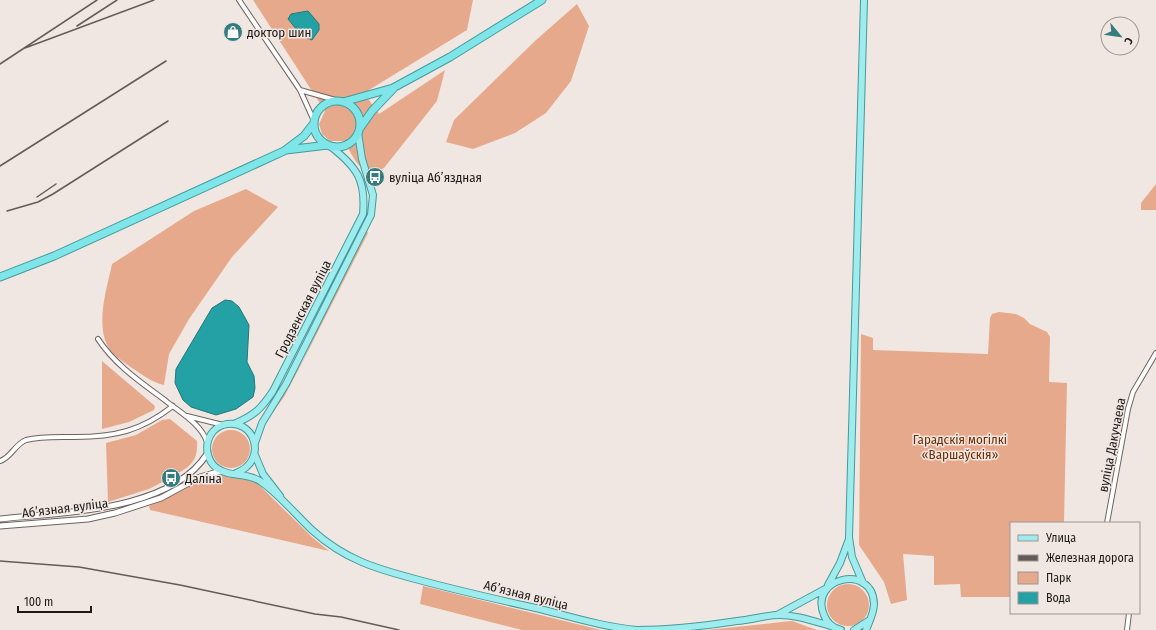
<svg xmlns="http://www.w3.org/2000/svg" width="1156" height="630" viewBox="0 0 1156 630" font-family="'Fira Sans Condensed',sans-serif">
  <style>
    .green { fill: #e6a98c }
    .water { fill: #24a1a4; stroke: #22787a }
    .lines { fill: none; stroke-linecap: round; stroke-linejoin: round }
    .minor-casing { stroke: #6d6460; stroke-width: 6 }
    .tertiary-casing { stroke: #6d6460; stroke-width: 7 }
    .primary-casing { stroke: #469a9b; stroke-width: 8 }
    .trunk-casing { stroke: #469a9b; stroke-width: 9 }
    .minor { stroke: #fff; stroke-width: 4 }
    .tertiary { stroke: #fff; stroke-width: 5 }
    .primary { stroke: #9eecee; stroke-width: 6 }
    .trunk { stroke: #7ee6e8; stroke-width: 7 }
    .rail { stroke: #615b59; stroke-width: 1.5 }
    .labels { text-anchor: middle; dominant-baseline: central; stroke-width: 3; stroke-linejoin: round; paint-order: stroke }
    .poi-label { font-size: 13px; fill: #1c1917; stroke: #f1e7e2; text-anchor: start }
    .street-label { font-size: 13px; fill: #1c1917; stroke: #f1e7e2 }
    .park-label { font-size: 13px; fill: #6d2b00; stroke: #f1e7e2 }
  </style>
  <rect width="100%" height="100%" fill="#f1e7e2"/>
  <path class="green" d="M 253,0 L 473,0 L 467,30 L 364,93 L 379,114 L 445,70 L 437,101 L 384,168 C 361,181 354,157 344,141 L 330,141 L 322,134 L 319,124 L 325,111 Z
    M 577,4 L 589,26 L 571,81 L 546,113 L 515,133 L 473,149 L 446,142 L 454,120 L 536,40 Z
    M 1156,184 L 1156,210 L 1141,210 L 1141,203 Z
    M 246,189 L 278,207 L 232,257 L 189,319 L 169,354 L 164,385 C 151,382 143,375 132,368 C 124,362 112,355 107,345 C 96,321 107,288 112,264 L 194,211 Z
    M 367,231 L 368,233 L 304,359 L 284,397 L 271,415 L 303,360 L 337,288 Z
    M 999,312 L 1016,314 L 1024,318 L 1030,324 L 1047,332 L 1050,337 L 1049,382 L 1067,383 L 1064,523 L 1011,523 L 1011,597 L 961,597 L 960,584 L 934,585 L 934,556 L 903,554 L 907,600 L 891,604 L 884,582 L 859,545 L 861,334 L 873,338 L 873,350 L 988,354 L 990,318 L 992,314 Z
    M 102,361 L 155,406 L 154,410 L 129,422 L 102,429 Z
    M 170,419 L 197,441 C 198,463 190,466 172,477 L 171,475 L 167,478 L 168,479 L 149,489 L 108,502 L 106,443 L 136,435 L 162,420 Z
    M212 449a19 19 0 1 1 38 0a19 19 0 1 1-38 0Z
    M 215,475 L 243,477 L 257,483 L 312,537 L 329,551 L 150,510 L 149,506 L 183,490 L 203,478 Z
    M827 605a21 21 0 1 1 42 0a21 21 0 1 1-42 0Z
    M 423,586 L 601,630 L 522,630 L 420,604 Z
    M 792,621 L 817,630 L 707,630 L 782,622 Z"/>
  <path class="water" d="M 308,11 L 319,24 L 319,30 L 312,40 L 301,35 L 288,19 L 291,14 Z
    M 225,300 L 232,301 L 239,307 L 249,325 L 247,362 L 254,376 L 255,388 L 253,397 L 236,409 L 216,415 L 191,407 L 183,400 L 175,383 L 176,369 L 212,308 Z"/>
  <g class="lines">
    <defs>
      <path id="minor" d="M 239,0 L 300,90 L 314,121
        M 300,90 L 339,101
        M 98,339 C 115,365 142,383 166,401 C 181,413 201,424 207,442
        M 187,416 L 223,425
        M 0,461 C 11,458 15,444 26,440 C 41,436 60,437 75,437 C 115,437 141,431 173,406
        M 1107,523 L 1128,409 L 1133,392 L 1156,353
        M 1127,630 L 1129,613"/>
      <path id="tertiary" d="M 0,519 C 61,512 170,512 207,454
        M 0,526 L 88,519 L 115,513 L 161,498 L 200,477 L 221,471"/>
      <path id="primary" d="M 234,424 C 255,415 261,409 273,391 L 363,214 C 366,180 357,167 330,146
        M 255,443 L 262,423 L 286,384 L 371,215 L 373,195 L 362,159 L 358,133
        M 255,455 L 263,474 L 280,496
        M 236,473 C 269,461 255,416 223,425 C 202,432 202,463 222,471 C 234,477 245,472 260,481 C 279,494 295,514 312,530 C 345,560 377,569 419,580 C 459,591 500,600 540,609 C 572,617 604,627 637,630 C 670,630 704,626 737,621 C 750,620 763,616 776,615 C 795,614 816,622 834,627
        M 863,583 L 852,557 L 849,537 L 864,0
        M 828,585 L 840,563 L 849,539
        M 777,615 L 827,588
        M 841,630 C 833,628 827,623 824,615 C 808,577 873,563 874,604 C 874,613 869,622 866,630
        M 854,630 L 868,621"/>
      <path id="trunk" d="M314 124a23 23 0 1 1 46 0a23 23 0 1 1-46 0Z
        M 343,102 L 393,88 L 450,57 L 542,0
        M 360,128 L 372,111 L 393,89
        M 286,150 L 328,145
        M 0,277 L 54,256 L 284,151 L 304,136 L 314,123"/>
    </defs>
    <use href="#minor" class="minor-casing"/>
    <use href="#tertiary" class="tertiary-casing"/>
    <use href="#primary" class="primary-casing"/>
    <use href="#trunk" class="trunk-casing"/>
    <use href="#minor" class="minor"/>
    <use href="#tertiary" class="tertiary"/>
    <use href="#primary" class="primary"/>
    <use href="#trunk" class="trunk"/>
    <path class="rail" d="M 77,26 L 117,0
      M 25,48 L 154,0
      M 0,64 L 97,0
      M 0,166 L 166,61
      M 37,197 L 56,184
      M 7,211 L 38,202 L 53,194 L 168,121
      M 0,561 L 79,567 L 180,585 L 315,614 L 341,617 L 399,630"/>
  </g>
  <defs>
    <symbol id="shop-disc" viewBox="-11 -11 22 22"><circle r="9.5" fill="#347d7f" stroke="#f1e7e2"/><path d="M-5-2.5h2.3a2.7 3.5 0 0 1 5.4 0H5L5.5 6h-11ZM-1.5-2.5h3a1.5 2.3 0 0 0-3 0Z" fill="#fff"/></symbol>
    <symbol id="bus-disc" viewBox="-11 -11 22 22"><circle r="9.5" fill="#347d7f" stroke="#f1e7e2"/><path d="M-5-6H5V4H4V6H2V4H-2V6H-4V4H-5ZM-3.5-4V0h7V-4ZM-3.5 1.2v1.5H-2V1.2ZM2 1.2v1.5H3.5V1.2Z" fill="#fff"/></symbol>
  </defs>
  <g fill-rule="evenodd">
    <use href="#shop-disc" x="222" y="21" width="22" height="22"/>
    <use href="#bus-disc" x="364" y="166" width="22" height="22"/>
    <use href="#bus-disc" x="160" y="467" width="22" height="22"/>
  </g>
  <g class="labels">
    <g class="poi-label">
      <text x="247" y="32">доктор шин</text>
      <text x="389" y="177">вуліца Абʼяздная</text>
      <text x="185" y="478">Даліна</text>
    </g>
    <g class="street-label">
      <text transform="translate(303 309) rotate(-63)">Гродзенская вуліца</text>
      <text transform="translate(1112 445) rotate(-79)">вуліца Дакучаева</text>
      <text transform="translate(65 508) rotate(-7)">Абʼязная вуліца</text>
      <text transform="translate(526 595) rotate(14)">Абʼязная вуліца</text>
    </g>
    <g class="park-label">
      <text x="960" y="439">Гарадскія могілкі<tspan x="960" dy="15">«Варшаўскія»</tspan></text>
    </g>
  </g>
  <rect x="1010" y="522" width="130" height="92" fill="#f1e7e2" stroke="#9c9591"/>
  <rect x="1018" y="535" width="20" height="6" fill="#9eecee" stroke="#9c9591"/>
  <text x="1046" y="542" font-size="12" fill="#1c1917">Улица</text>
  <rect x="1018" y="555" width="20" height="6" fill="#615b59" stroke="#9c9591"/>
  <text x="1046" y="562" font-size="12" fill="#1c1917">Железная дорога</text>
  <rect x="1018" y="572" width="20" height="12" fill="#e6a98c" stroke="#9c9591"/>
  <text x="1046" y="582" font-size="12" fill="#1c1917">Парк</text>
  <rect x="1018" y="592" width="20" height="12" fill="#24a1a4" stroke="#9c9591"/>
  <text x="1046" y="602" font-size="12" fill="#1c1917">Вода</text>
  <g transform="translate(1120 36) rotate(119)"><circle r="19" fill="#f1e7e2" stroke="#9c9591"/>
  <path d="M0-3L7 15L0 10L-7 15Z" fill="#347d7f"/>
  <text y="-6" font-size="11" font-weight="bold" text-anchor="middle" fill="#1c1917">С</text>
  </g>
  <path d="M18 606v6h73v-6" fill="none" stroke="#1c1917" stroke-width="2"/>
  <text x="24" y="606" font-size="12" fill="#1c1917" stroke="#f1e7e2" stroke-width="3" paint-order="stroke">100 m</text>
</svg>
